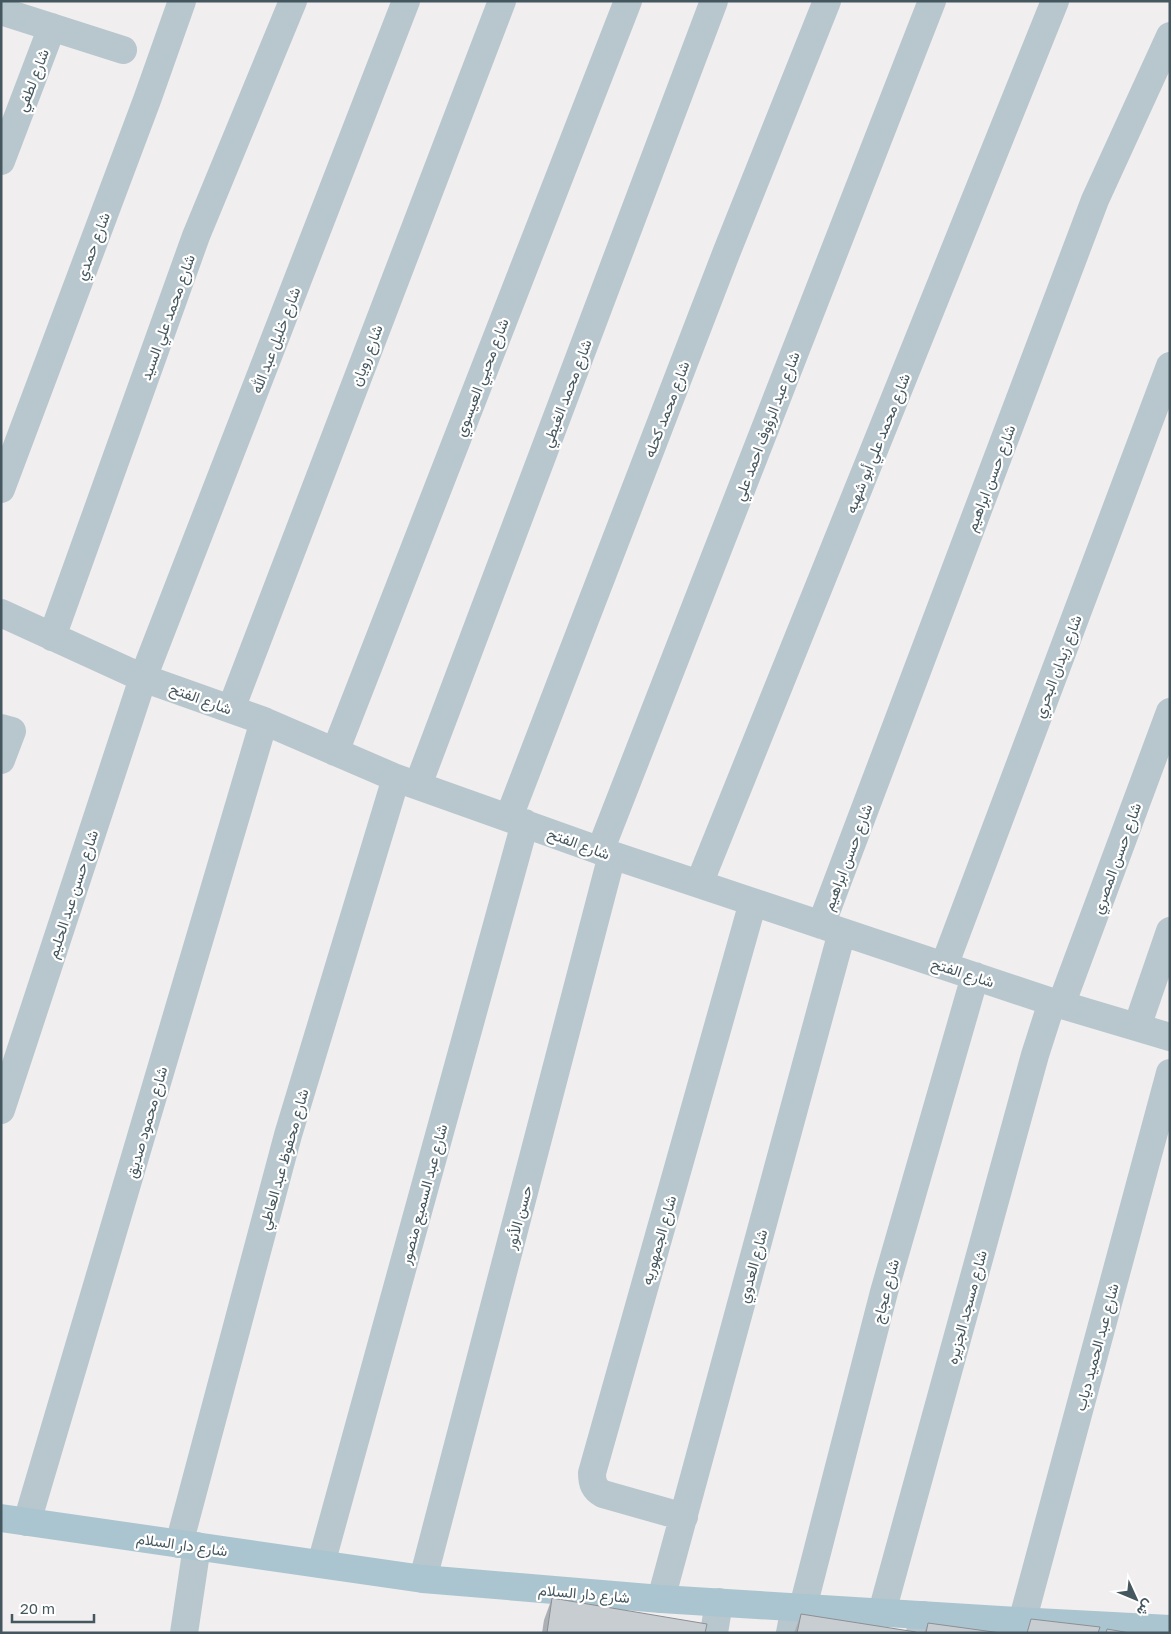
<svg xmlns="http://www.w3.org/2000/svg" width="1171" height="1634" viewBox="0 0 1171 1634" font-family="'Golos Text',Vazirmatn,sans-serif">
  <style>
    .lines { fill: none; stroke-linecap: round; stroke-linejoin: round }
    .minor { stroke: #b8c7cd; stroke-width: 28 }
    .major { stroke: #abc5d0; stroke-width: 28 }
    .wall { fill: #acb0b5 }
    .building { fill: #c8cdd2; stroke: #8c9093 }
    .labels { text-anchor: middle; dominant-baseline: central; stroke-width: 4.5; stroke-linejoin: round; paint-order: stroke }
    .street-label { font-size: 15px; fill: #45575e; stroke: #fff }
  </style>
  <rect width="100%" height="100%" fill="#f1eeef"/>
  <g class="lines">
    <path class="minor" d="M 1,11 L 123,50
      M 1,161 L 52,27
      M 1,489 L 147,100 L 182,1
      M 1,613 L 143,678 L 264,721 L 396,778 L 612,855 L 1052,1002 L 1170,1037
      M 52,637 L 196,236 L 293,1
      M 231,709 L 502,1
      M 1,728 L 12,731 L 1,760
      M 335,752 L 628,1
      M 418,785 L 714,1
      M 509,817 L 727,251 L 827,1
      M 600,851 L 932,1
      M 699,884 L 1055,1
      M 821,925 L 1095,200 L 1170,36
      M 944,966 L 1170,366
      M 1061,1005 L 1170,712
      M 1137,1027 L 1170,931
      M 1,1110 L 143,678 L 406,1
      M 684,1517 L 603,1494 C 594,1489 592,1483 592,1473 L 753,902
      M 27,1522 L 264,721
      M 179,1544 L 288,1135 L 396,778
      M 321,1564 L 525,823
      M 423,1579 L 612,855
      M 661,1599 L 842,932
      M 803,1607 L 884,1292 L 975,976
      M 882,1612 L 1035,1055 L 1052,1002
      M 1022,1622 L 1170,1073
      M 184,1633 L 197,1546
      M 714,1633 L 719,1602
      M 790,1633 L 795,1607
      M 920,1633 L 923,1615"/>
    <path class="major" d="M 1,1518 L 423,1579 L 661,1599 L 1017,1621 L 1170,1629"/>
  </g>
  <path class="wall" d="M 552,1598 L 705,1633 L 542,1633 L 544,1620 Z
    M 801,1614 L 916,1633 L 794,1633 Z
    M 928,1623 L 1001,1633 L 924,1633 Z"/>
  <path class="building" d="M 552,1598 L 707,1624 L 705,1633 L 547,1633 Z
    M 801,1614 L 916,1632 L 916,1633 L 797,1633 Z
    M 1031,1619 L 1100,1627 L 1098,1633 L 1027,1633 Z
    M 928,1623 L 1001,1633 L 926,1633 Z
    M 1107,1629 L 1130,1633 L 1106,1633 Z"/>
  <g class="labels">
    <g class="street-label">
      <text transform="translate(32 80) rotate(-69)">شارع لطفي</text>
      <text transform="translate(92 246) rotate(-69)">شارع حمدي</text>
      <text transform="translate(167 317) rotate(-70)">شارع محمد علي السيد</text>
      <text transform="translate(275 340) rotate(-69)">شارع خليل عبد الله</text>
      <text transform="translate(366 355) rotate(-69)">شارع رويان</text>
      <text transform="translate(481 377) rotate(-69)">شارع محيي العيسوي</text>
      <text transform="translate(566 393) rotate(-69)">شارع محمد الغيطي</text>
      <text transform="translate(666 409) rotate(-69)">شارع محمد كحله</text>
      <text transform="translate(766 426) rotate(-69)">شارع عبد الرؤوف احمد علي</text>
      <text transform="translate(877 443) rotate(-68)">شارع محمد علي أبو شهبه</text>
      <text transform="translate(990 478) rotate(-69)">شارع حسن ابراهيم</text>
      <text transform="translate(1057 666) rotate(-69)">شارع زيدان البحري</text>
      <text transform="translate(201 698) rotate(20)">شارع الفتح</text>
      <text transform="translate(579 843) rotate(20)">شارع الفتح</text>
      <text transform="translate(847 857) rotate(-69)">شارع حسن ابراهيم</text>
      <text transform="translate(1116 858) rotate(-70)">شارع حسن المصري</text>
      <text transform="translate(72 894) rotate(-72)">شارع حسن عبد الحليم</text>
      <text transform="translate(963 972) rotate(18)">شارع الفتح</text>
      <text transform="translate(146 1122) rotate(-74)">شارع محمود صديق</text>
      <text transform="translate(283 1159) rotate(-74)">شارع محفوظ عبد العاطي</text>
      <text transform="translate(423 1194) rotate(-75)">شارع عبد السميع منصور</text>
      <text transform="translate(518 1217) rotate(-75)">حسن الأنور</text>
      <text transform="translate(658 1240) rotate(-74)">شارع الجمهوريه</text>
      <text transform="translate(752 1266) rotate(-75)">شارع العدوي</text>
      <text transform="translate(885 1291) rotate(-75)">شارع عجاج</text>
      <text transform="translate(966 1307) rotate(-75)">شارع مسجد الجزيره</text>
      <text transform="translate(1096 1347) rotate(-75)">شارع عبد الحميد دياب</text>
      <text transform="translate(182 1544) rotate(8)">شارع دار السلام</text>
      <text transform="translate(584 1593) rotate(5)">شارع دار السلام</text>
    </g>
  </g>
  <rect width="1171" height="1634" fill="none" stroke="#45575e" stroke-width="5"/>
  <g transform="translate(1136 1599) rotate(134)" stroke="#ffffff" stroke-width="4" paint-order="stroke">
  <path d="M0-4L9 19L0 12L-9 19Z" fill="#45575e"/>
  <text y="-8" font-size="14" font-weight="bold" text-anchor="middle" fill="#45575e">ش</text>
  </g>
  <path d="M12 1614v8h82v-8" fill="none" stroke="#45575e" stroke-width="2.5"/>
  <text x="20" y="1614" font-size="15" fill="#45575e" stroke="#ffffff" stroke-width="4" paint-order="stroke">20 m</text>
</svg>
